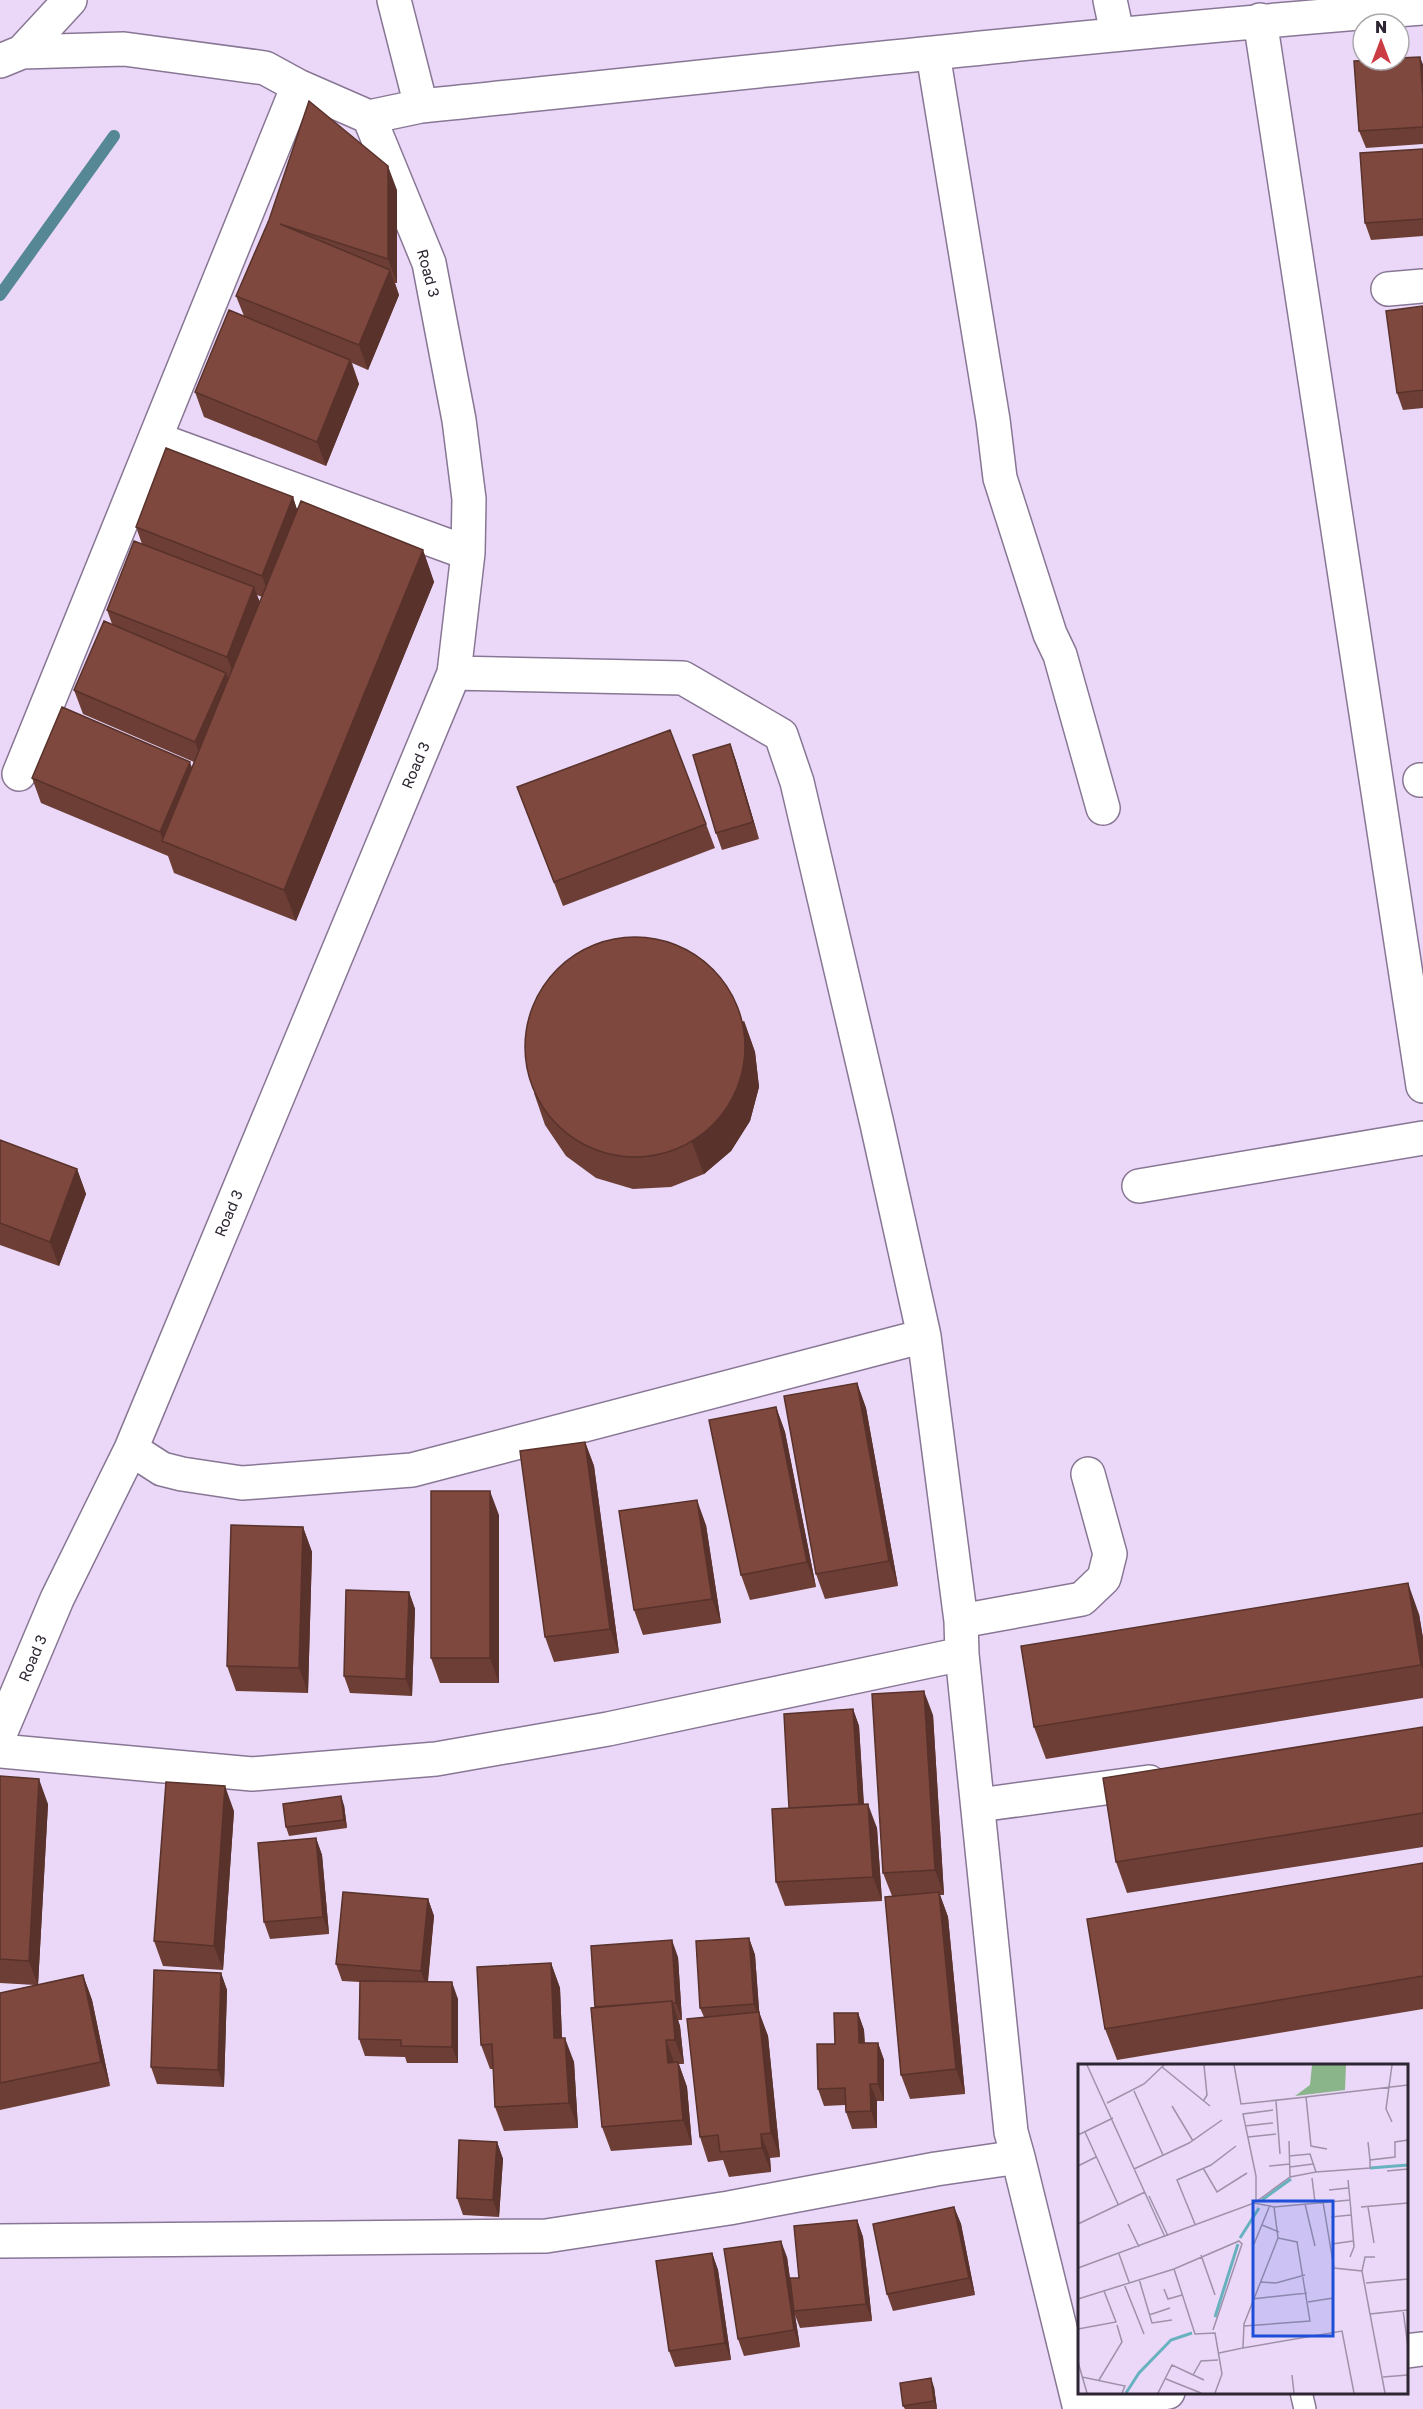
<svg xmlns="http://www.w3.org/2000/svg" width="1423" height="2409" viewBox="0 0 1423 2409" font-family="'Golos Text',sans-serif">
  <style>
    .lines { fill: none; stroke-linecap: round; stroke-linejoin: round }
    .stream { stroke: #568795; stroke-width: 12 }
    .service-casing { stroke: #887794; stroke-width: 24 }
    .minor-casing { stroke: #887794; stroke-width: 36 }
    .service { stroke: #fff; stroke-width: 21 }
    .minor { stroke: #fff; stroke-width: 33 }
    .wall { fill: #6c3e35; fill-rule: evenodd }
    .shaded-wall { fill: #58322b }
    .building { fill: #7e483e; stroke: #58322b; stroke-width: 1.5 }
    .labels { text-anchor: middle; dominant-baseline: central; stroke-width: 6; stroke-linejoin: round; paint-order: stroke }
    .street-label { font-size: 15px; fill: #2d2632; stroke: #fff }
    .inset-river { fill: none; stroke: #68b1bf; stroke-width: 3 }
    .inset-road { fill: none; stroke: #9f91a9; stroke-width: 1.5 }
    .view { fill: #1d4ed8; fill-opacity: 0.15; stroke: #1d4ed8; stroke-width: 3 }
    .inset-edge { fill: none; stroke: #2d2632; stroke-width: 3 }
  </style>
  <rect width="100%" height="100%" fill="#ebd8f9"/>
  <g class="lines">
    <path class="stream" d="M 0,295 L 114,136"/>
    <defs>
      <path id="service" d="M 1301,2392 L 1305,2409"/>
      <path id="minor" d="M 394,0 L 421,106
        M 1110,0 L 1117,33
        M 1260,20 L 1423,1086
        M 22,52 L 70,0
        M 933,54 L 993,420 L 1000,478 L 1050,634 L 1060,655 L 1103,808
        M 0,61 L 22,52 L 124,49 L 265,68 L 298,86 L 369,117 L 429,263 L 459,420 L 469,499 L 468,553 L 454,673 L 131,1449 L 57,1599 L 0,1734
        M 369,117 L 421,106 C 755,72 1088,34 1423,8
        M 1388,289 L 1423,286
        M 156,439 L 468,553
        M 19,774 L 298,86
        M 1420,780 L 1423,780
        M 1139,1186 L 1423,1138
        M 131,1449 L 162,1469 L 182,1474 L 242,1483 L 412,1470 L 924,1336
        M 961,1621 L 1082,1599 L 1104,1578 L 1110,1554 L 1088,1474
        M 0,1751 L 252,1774 L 436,1759 L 608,1729 L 962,1654
        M 979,1805 L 1149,1782
        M 1018,2157 L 1080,2409
        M 0,2241 L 546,2236 L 729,2208 L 936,2169 L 1018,2157 L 1011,2132 L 962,1654 L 961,1621 L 924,1336 L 877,1124 L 797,782 L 781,735 L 683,678 L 454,673
        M 1406,2351 L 1423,2349
        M 1084,2409 L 1168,2392"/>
    </defs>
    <use href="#service" class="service-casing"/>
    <use href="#minor" class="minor-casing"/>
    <use href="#service" class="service"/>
    <use href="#minor" class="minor"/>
  </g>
  <path class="wall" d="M 1420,57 L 1423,65 L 1423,144 L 1366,148 L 1359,131 Z
    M 1423,149 L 1423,236 L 1371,240 L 1365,223 Z
    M 397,190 L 397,283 L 395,283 L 399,295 L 368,370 L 352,363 L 359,384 L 326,466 L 204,417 L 195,392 L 244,316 L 236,296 L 269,220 Z
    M 1423,306 L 1423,408 L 1403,410 L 1397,393 Z
    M 293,497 L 297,510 L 423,550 L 434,582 L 296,921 L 174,873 L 168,856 L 41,803 L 32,778 L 192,768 L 194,762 L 83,714 L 74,690 L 112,624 L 107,610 L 142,544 L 136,527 ZM 257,595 L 262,597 L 260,602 Z
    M 730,744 L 736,761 L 759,839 L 722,850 L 716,833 Z
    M 517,787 L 706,824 L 715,848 L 563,906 Z
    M 744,1021 L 755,1052 L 759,1087 L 750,1121 L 731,1151 L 704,1174 L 671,1187 L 633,1189 L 596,1178 L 566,1156 L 545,1125 L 534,1093 Z
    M 0,1140 L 77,1169 L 86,1194 L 59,1266 L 0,1245 Z
    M 857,1383 L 866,1408 L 898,1586 L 825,1599 L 816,1574 Z
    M 776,1407 L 785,1432 L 816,1587 L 750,1600 L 741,1575 Z
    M 585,1442 L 594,1466 L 619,1653 L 554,1662 L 545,1637 Z
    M 499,1515 L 499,1683 L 440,1683 L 431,1658 Z
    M 706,1525 L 721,1623 L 643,1635 L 634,1610 Z
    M 303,1527 L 312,1552 L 308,1693 L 236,1691 L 227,1666 Z
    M 409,1592 L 415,1609 L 412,1696 L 350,1693 L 344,1676 Z
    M 1419,1614 L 1423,1638 L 1423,1698 L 1046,1759 L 1034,1727 Z
    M 853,1709 L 859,1726 L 864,1804 L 877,1828 L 882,1901 L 785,1906 L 776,1882 L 789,1808 Z
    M 933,1715 L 944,1895 L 940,1895 L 948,1917 L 965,2094 L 910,2099 L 901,2075 L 892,1896 L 883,1873 Z
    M 1423,1727 L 1423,1847 L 1127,1893 L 1116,1862 Z
    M 0,1776 L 48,1804 L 38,1985 L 83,1975 L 92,2000 L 110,2086 L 0,2110 L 0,1993 L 35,1985 L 0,1983 Z
    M 344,1805 L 347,1828 L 289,1836 L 286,1827 Z
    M 234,1811 L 223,1970 L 163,1966 L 154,1941 Z
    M 316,1838 L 322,1855 L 329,1934 L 270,1939 L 264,1922 Z
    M 1423,1863 L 1423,2009 L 1117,2060 L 1105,2029 Z
    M 428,1899 L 434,1916 L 428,1982 L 458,1999 L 458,2063 L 407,2063 L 405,2057 L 365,2056 L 359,2039 L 360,1982 L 342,1981 L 336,1964 Z
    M 749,1938 L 755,1955 L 759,2012 L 768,2036 L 780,2157 L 770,2158 L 771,2172 L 729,2177 L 723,2160 L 708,2162 L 700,2137 L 704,2017 L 700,2008 Z
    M 678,1957 L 682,2020 L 678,2020 L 680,2026 L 684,2064 L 679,2064 L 687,2087 L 692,2145 L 611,2151 L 602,2127 L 595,2007 Z
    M 551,1963 L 560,1988 L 562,2038 L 574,2062 L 578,2128 L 504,2131 L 495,2107 L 493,2069 L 490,2069 L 481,2045 Z
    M 221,1973 L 227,1990 L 224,2087 L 157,2084 L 151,2067 Z
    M 858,2013 L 864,2030 L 865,2043 L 878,2043 L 884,2060 L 884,2101 L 877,2101 L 877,2128 L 852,2129 L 846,2112 L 845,2105 L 824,2106 L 818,2089 L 835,2044 Z
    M 497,2142 L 503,2159 L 499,2217 L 463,2215 L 457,2198 Z
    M 954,2207 L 961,2224 L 975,2295 L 893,2311 L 887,2294 Z
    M 857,2220 L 863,2237 L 872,2321 L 800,2328 L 795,2315 L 800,2347 L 744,2356 L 738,2339 L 787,2257 L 790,2278 L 799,2278 Z
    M 712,2253 L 718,2270 L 731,2360 L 675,2367 L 669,2351 Z
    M 934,2387 L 937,2409 L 905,2409 L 903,2406 Z"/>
  <path class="shaded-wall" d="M 1420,57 L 1423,65 L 1423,96 Z
    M 388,166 L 397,190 L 397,283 L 388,259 Z
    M 390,270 L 399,295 L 368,370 L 359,345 Z
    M 350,360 L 359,384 L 326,466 L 317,442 Z
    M 293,497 L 301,522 L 271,600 L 262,576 Z
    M 423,550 L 434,582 L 296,921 L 284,890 Z
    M 254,587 L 263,611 L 236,681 L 227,657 Z
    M 226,673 L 235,697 L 204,766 L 195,742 Z
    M 730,744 L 736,761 L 759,839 L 753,822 Z
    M 190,762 L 199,787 L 164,842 L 160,832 Z
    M 744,1021 L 755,1052 L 759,1087 L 750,1121 L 731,1151 L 704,1174 L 692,1142 Z
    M 77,1169 L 86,1194 L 59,1266 L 50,1242 Z
    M 857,1383 L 866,1408 L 898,1586 L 889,1561 Z
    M 776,1407 L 785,1432 L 816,1587 L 807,1562 Z
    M 585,1442 L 594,1466 L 619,1653 L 610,1629 Z
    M 490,1491 L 499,1515 L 499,1683 L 490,1658 Z
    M 697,1500 L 706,1525 L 721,1623 L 712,1599 Z
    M 303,1527 L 312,1552 L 308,1693 L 299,1668 Z
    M 1408,1583 L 1419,1614 L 1423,1638 L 1423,1670 L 1421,1665 Z
    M 409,1592 L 415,1609 L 412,1696 L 406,1679 Z
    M 924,1691 L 933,1715 L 944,1895 L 935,1870 Z
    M 853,1709 L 859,1726 L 865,1826 L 859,1809 Z
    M 39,1779 L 48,1804 L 38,1985 L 29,1961 Z
    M 225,1786 L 234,1811 L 223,1970 L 214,1946 Z
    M 341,1796 L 344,1805 L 347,1828 L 344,1820 Z
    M 868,1804 L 877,1828 L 882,1901 L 873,1877 Z
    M 316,1838 L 322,1855 L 329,1934 L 323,1917 Z
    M 939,1892 L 948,1917 L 965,2094 L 956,2069 Z
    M 428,1899 L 434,1916 L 427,1988 L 421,1971 Z
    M 749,1938 L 755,1955 L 760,2021 L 754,2004 Z
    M 672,1940 L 678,1957 L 682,2020 L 676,2003 Z
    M 551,1963 L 560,1988 L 563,2063 L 554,2038 Z
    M 221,1973 L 227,1990 L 224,2087 L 218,2070 Z
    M 83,1975 L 92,2000 L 110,2086 L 101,2062 Z
    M 452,1982 L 458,1999 L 458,2063 L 452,2047 Z
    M 672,2001 L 680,2026 L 684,2064 L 675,2040 Z
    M 759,2012 L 768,2036 L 780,2157 L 771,2133 Z
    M 858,2013 L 864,2030 L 865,2060 L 859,2043 Z
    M 565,2038 L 574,2062 L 578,2128 L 569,2103 Z
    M 666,2040 L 675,2065 L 668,2063 Z
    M 878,2043 L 884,2060 L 884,2101 L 878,2084 Z
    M 678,2062 L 687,2087 L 692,2145 L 683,2120 Z
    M 870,2084 L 877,2101 L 877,2128 L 871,2111 Z
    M 761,2134 L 770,2158 L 771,2172 L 762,2148 Z
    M 497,2142 L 503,2159 L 499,2217 L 493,2200 Z
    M 954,2207 L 961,2224 L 975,2295 L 969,2278 Z
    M 857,2220 L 863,2237 L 872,2321 L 866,2304 Z
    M 781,2241 L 787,2257 L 794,2311 L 795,2315 L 800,2347 L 794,2330 Z
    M 712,2253 L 718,2270 L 731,2360 L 725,2343 Z
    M 931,2378 L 934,2387 L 937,2409 L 934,2401 Z"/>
  <path class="building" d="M 1420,57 L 1423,96 L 1423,127 L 1359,131 L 1354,61 L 1375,60 L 1399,60 L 1399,58 Z
    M 309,101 L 388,166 L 388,259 L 280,224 L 390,270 L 359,345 L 236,296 L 269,220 Z
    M 1423,149 L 1423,219 L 1365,223 L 1360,153 Z
    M 1423,306 L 1423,390 L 1397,393 L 1386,311 Z
    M 229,310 L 350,360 L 317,442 L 195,392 Z
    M 166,448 L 293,497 L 262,576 L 136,527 Z
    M 301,501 L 423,550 L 284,890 L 162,841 Z
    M 134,541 L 254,587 L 227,657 L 107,610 Z
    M 104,621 L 226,673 L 195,742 L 74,690 Z
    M 62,707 L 190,762 L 160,832 L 32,778 Z
    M 670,730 L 706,824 L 554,882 L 517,787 Z
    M 730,744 L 753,822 L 716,833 L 693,755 Z
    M525 1047a110 110 0 1 1 220 0a110 110 0 1 1-220 0Z
    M 0,1140 L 77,1169 L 50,1242 L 0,1223 Z
    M 857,1383 L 889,1561 L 816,1574 L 784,1396 Z
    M 776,1407 L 807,1562 L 741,1575 L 709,1420 Z
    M 585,1442 L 610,1629 L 545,1637 L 520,1451 Z
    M 431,1491 L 490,1491 L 490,1658 L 431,1658 Z
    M 697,1500 L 712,1599 L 634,1610 L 619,1511 Z
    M 231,1525 L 303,1527 L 299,1668 L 227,1666 Z
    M 1408,1583 L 1421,1665 L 1034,1727 L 1021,1646 Z
    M 346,1590 L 409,1592 L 406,1679 L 344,1676 Z
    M 924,1691 L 935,1870 L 883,1873 L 872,1694 Z
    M 853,1709 L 859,1804 L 789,1808 L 784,1714 Z
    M 1423,1727 L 1423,1813 L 1116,1862 L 1103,1778 Z
    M 0,1776 L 39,1779 L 29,1961 L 0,1959 Z
    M 166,1782 L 225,1786 L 214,1946 L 154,1941 Z
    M 341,1796 L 344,1820 L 286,1827 L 283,1804 Z
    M 868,1804 L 873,1877 L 776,1882 L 772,1809 Z
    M 316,1838 L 323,1917 L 264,1922 L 258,1843 Z
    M 1423,1863 L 1423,1976 L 1105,2029 L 1087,1919 Z
    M 343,1892 L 428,1899 L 421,1971 L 336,1964 Z
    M 939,1892 L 956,2069 L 901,2075 L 885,1897 Z
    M 749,1938 L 754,2004 L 700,2008 L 696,1941 Z
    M 672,1940 L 676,2003 L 672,2003 L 672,2001 L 595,2007 L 591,1946 Z
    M 551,1963 L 554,2038 L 565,2038 L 569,2103 L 495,2107 L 492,2044 L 481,2045 L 477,1967 Z
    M 154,1970 L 221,1973 L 218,2070 L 151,2067 Z
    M 83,1975 L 101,2062 L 0,2083 L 0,1993 Z
    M 360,1981 L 452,1982 L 452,2047 L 401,2046 L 401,2040 L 359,2039 Z
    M 672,2001 L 675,2040 L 666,2040 L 668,2063 L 678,2062 L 683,2120 L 602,2127 L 591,2008 Z
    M 759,2012 L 771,2133 L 761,2134 L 762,2148 L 720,2152 L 718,2135 L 700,2137 L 687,2019 Z
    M 834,2013 L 858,2013 L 859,2043 L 878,2043 L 878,2084 L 870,2084 L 871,2111 L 846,2112 L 845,2088 L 818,2089 L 817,2044 L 835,2044 Z
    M 459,2140 L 497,2142 L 493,2200 L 457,2198 Z
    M 954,2207 L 969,2278 L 887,2294 L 873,2224 Z
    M 857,2220 L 866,2304 L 794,2311 L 790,2278 L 799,2278 L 794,2226 Z
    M 781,2241 L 794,2330 L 738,2339 L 724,2249 Z
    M 712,2253 L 725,2343 L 669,2351 L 656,2261 Z
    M 931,2378 L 934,2401 L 903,2406 L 900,2383 Z"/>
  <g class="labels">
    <g class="street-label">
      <text transform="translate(429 273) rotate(75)">Road 3</text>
      <text transform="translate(415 765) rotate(-67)">Road 3</text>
      <text transform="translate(228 1213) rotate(-67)">Road 3</text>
      <text transform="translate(32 1658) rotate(-67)">Road 3</text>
    </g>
  </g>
  <g transform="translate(1078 2064)">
    <rect width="330" height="330" fill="#ebd8f9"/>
    <path d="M 234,1 L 268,1 L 267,26 L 217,32 L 232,21 Z" fill="#8ab489"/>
    <path class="inset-river" d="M 292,104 L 330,101M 184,136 L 213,115M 162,174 L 181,144M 137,253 L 160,180M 48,329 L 61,309 L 93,276 L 114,269"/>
    <path class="inset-road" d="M 9,1 L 87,173M 156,1 L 163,40 L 228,33M 84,3 L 132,42M 56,27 L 85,91M 126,36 L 129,31 L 126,1M 198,37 L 202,90M 29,39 L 66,20 L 86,1M 94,42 L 115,77M 314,58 L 308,45 L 314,1M 167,62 L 195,59M 7,68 L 40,140M 0,71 L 35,54M 170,73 L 198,70M 211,77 L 212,113M 290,78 L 292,96M 249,85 L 233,82 L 228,33 L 330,21M 0,102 L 18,93M 191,102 L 212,100M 212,103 L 235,100M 125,104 L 139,128 L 169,109M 56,105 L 111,79 L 144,56M 309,107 L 330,105M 238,108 L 292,104 L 292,96 L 317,93 L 317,78 L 330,76M 234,114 L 237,138M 251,126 L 270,124M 71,132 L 90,172M 272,136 L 276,183 L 272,193M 178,137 L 178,112 L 165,50 L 195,46M 179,137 L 212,113 L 238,108 L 232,90 L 211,92M 245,138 L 256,204 L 284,207 L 292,250M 227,140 L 237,182M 196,143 L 272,136 L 270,116M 283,143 L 330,139M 290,143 L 296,179M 253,153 L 273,151M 0,160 L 67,128M 50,160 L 61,183M 117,160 L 99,116 L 133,101 L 158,82M 184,161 L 201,168M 176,180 L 192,141M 254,180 L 275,177M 41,190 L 51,218M 123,191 L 137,231M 0,204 L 176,139 L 196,143 L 200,174 L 166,260 L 165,284 L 141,289M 96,205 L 117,270 L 137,269 L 144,310 L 137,329M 284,207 L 287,193 L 297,193M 61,215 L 74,259 L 94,256M 182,218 L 198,219 L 227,211M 288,219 L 330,215M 46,220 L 66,270M 86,225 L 90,235 L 104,231M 0,235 L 96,205 L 161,177 L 164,180 L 135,266M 174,235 L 229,229M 230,238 L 255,234M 325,246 L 330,283M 71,251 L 92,244M 166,262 L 232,257 L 219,178 L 200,174M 0,265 L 38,258 L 26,227M 165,284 L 264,267 L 276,329M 0,298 L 9,329M 115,311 L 123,297 L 140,296M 214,311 L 216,329M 4,313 L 47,322 L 44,329M 305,313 L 330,311M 88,315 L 123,329M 21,316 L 44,278 L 39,261M 80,329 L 94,301 L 126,316M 307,329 L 292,250 L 330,246"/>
    <path class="view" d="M 175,137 L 255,137 L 255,272 L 175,272 Z"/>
    <rect width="330" height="330" class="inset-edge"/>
  </g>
  <g transform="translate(1381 42)"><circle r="28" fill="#ffffff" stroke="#aba8ad" stroke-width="1.5"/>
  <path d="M0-4.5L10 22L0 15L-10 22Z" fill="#cc3c45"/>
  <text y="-9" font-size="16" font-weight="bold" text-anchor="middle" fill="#2d2632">N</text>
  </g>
</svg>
